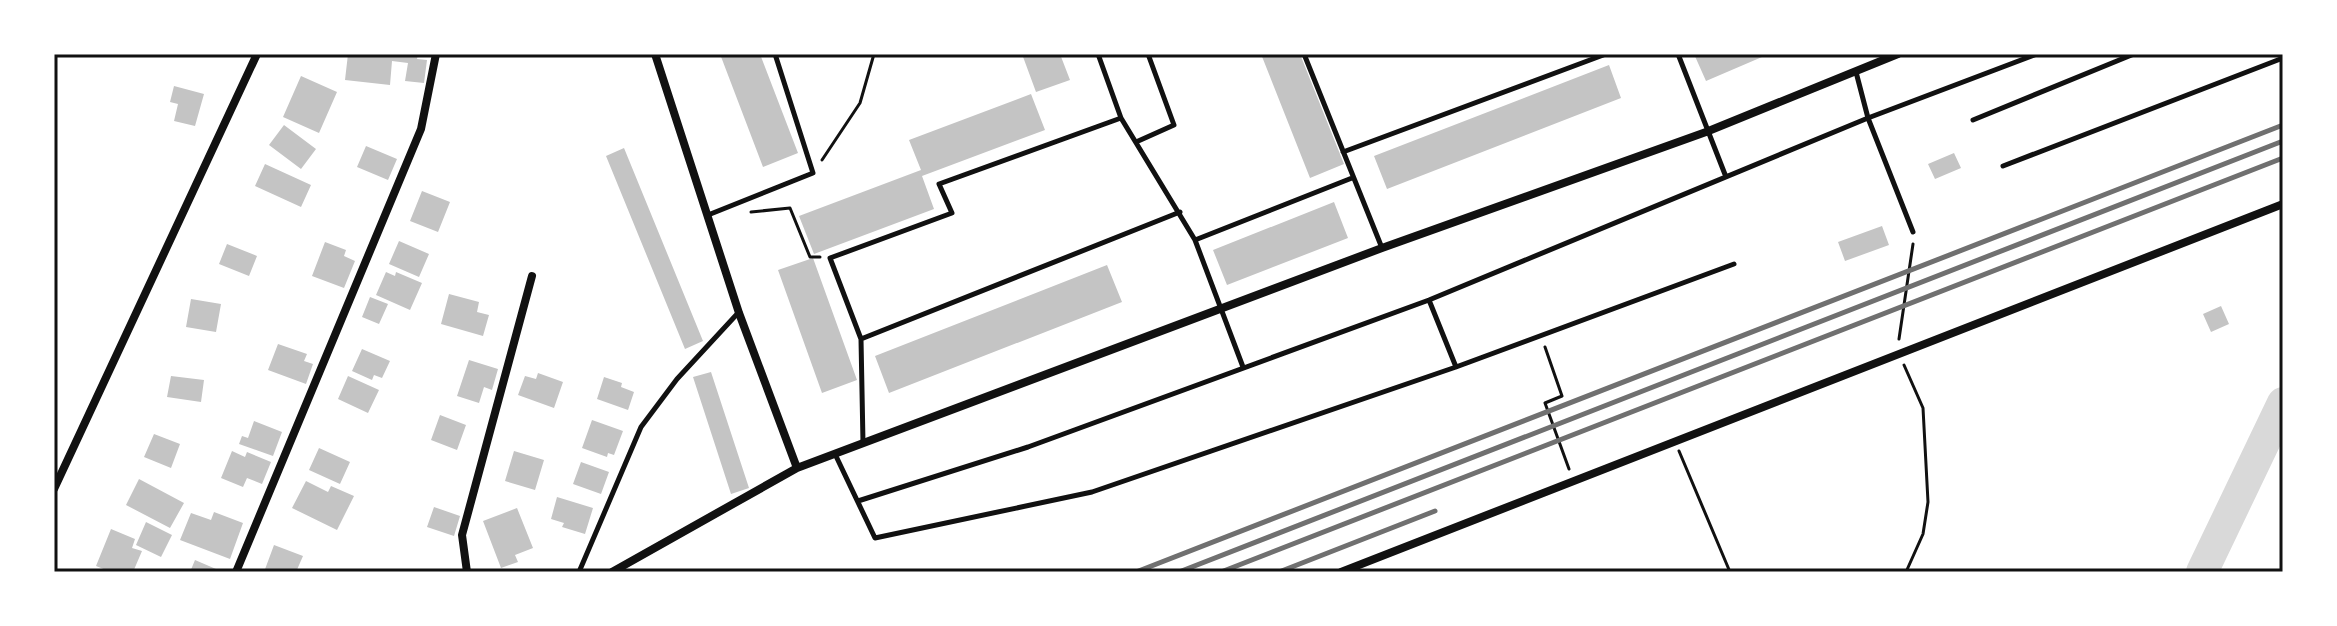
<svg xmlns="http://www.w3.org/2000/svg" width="2337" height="626" viewBox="0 0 2337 626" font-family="Helvetica,sans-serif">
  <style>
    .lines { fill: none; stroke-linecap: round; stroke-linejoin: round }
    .river { stroke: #d9d9d9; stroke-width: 32 }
    .building { fill: #c4c4c4 }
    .path { stroke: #111; stroke-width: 3 }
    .service { stroke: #111; stroke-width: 5 }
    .minor { stroke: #111; stroke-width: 8 }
    .rail { stroke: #707070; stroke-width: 5 }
    .neatline { fill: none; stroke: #111; stroke-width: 3 }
  </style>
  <rect width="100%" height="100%" fill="#fff"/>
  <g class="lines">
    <path class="river" d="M 2202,572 L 2283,403"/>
  </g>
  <path class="building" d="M 348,54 L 418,54 L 417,59 L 427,60 L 424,83 L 405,81 L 408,63 L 392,61 L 390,85 L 345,80 Z
    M 720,54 L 760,54 L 798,153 L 763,167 Z
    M 1022,54 L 1060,54 L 1070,80 L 1036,92 Z
    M 1261,54 L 1300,54 L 1344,164 L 1310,178 Z
    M 1694,54 L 1769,54 L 1706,81 Z
    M 1609,65 L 1621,98 L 1387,189 L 1374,156 Z
    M 301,76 L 337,92 L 319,133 L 283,117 Z
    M 174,86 L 204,94 L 195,126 L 174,121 L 178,104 L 170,102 Z
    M 1031,94 L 1045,130 L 922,176 L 934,209 L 814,254 L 799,216 L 921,170 L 909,140 Z
    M 284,125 L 316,149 L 301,169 L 269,145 Z
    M 366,146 L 397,159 L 388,180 L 357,167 Z
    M 624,148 L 703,341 L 685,349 L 606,156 Z
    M 1954,153 L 1961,168 L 1935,179 L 1928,164 Z
    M 265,164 L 311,185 L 301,207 L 255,186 Z
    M 422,191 L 450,202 L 438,232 L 410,221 Z
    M 1334,202 L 1348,238 L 1227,285 L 1213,250 Z
    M 1882,226 L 1889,245 L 1845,261 L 1838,242 Z
    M 399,241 L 429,254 L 419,277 L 389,264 Z
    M 325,242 L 346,250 L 344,256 L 355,261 L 344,288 L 312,276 Z
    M 227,244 L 257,256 L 249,276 L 219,264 Z
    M 813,258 L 857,380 L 822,393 L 778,270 Z
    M 1107,265 L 1122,302 L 889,393 L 875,356 Z
    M 386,272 L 395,276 L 396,272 L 422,283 L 410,310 L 376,295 Z
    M 449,294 L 479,302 L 477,312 L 489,315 L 483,336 L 441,324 Z
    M 370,297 L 388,304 L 379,324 L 362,317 Z
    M 191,299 L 221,304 L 216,332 L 186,327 Z
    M 2221,306 L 2229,324 L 2211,332 L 2203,314 Z
    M 278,344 L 307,354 L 304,361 L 313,364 L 306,384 L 268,370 Z
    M 362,349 L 390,361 L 382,378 L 374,375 L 372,380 L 352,371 Z
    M 469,360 L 498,369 L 492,390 L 484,387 L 479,403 L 457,396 Z
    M 711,372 L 749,488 L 731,494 L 693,377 Z
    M 538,373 L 563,382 L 554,408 L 518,395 L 525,376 L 536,379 Z
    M 171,376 L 204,380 L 201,402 L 167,397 Z
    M 348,376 L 379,390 L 368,413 L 338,399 Z
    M 604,377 L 622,383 L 621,387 L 634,392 L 628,410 L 597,399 Z
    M 440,415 L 466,425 L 457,450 L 431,440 Z
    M 592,420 L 623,431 L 614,455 L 608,453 L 607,457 L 582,448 Z
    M 254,421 L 282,432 L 273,456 L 239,444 L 242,436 L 248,438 Z
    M 154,434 L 180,444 L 171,468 L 144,457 Z
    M 319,448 L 350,462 L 340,484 L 309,470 Z
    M 232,451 L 245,457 L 247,452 L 271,462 L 262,484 L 247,478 L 243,487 L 221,478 Z
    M 514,451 L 544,460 L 535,490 L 505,481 Z
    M 581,462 L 609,472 L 601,494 L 573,484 Z
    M 139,479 L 184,503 L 170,528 L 126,505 Z
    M 306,481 L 328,492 L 331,486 L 354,496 L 337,530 L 292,508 Z
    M 557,497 L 593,508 L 585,534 L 562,527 L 564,523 L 551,519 Z
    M 434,507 L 460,516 L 454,536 L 427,527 Z
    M 517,508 L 533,548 L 515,555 L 518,562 L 501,568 L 483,521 Z
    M 214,512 L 243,523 L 230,559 L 180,540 L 191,513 L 211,520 Z
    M 146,522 L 172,535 L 161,557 L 136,545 Z
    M 111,529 L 135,539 L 132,548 L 142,551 L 133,572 L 111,572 L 96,566 Z
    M 274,545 L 303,556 L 296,572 L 264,572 Z
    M 195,560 L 223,572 L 190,572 Z"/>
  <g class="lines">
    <path class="path" d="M 822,160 L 860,103 L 874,54
      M 751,212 L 790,208 L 810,257 L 820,257
      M 1899,339 L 1913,244
      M 1545,347 L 1562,396 L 1545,403 L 1569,469
      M 1904,365 L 1923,408 L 1928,502 L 1923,534 L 1906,572
      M 1679,451 L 1730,572"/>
    <path class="service" d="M 1098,54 L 1121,118 L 1195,240 L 1243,367
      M 1304,54 L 1382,248
      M 1678,54 L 1726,177
      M 1856,72 L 1868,118 L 1913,232
      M 1973,120 L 2134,54
      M 1136,142 L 1174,125 L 1148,54
      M 1343,152 L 1606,54
      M 2003,166 L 2283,58
      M 708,215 L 813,173 L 775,54
      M 1195,240 L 1352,178
      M 1429,300 L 1456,367
      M 861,339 L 1180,212
      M 863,443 L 861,339 L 830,258 L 952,213 L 939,184 L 1121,118
      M 835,454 L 875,538 L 1092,492 L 1456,367 L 1734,264
      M 858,501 L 1028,447 L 1429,300 L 1868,118 L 2037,54
      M 579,572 L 641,427 L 677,379 L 738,313"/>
    <path class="minor" d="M 655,54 L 739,313 L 797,468
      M 54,489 L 257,54
      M 236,572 L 421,129 L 436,54
      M 467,572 L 462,535 L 532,276
      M 612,572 L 797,468 L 1382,248 L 1706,132 L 1898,54
      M 1341,572 C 1654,448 1968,325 2283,204"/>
    <path class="rail" d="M 1136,572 L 2283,125
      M 1179,572 L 2283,141
      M 1221,572 L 2283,158
      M 1279,572 L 1435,511"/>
  </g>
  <rect width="2337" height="626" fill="none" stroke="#ffffff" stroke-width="112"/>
  <rect x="56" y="56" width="2225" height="514" class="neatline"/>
</svg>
